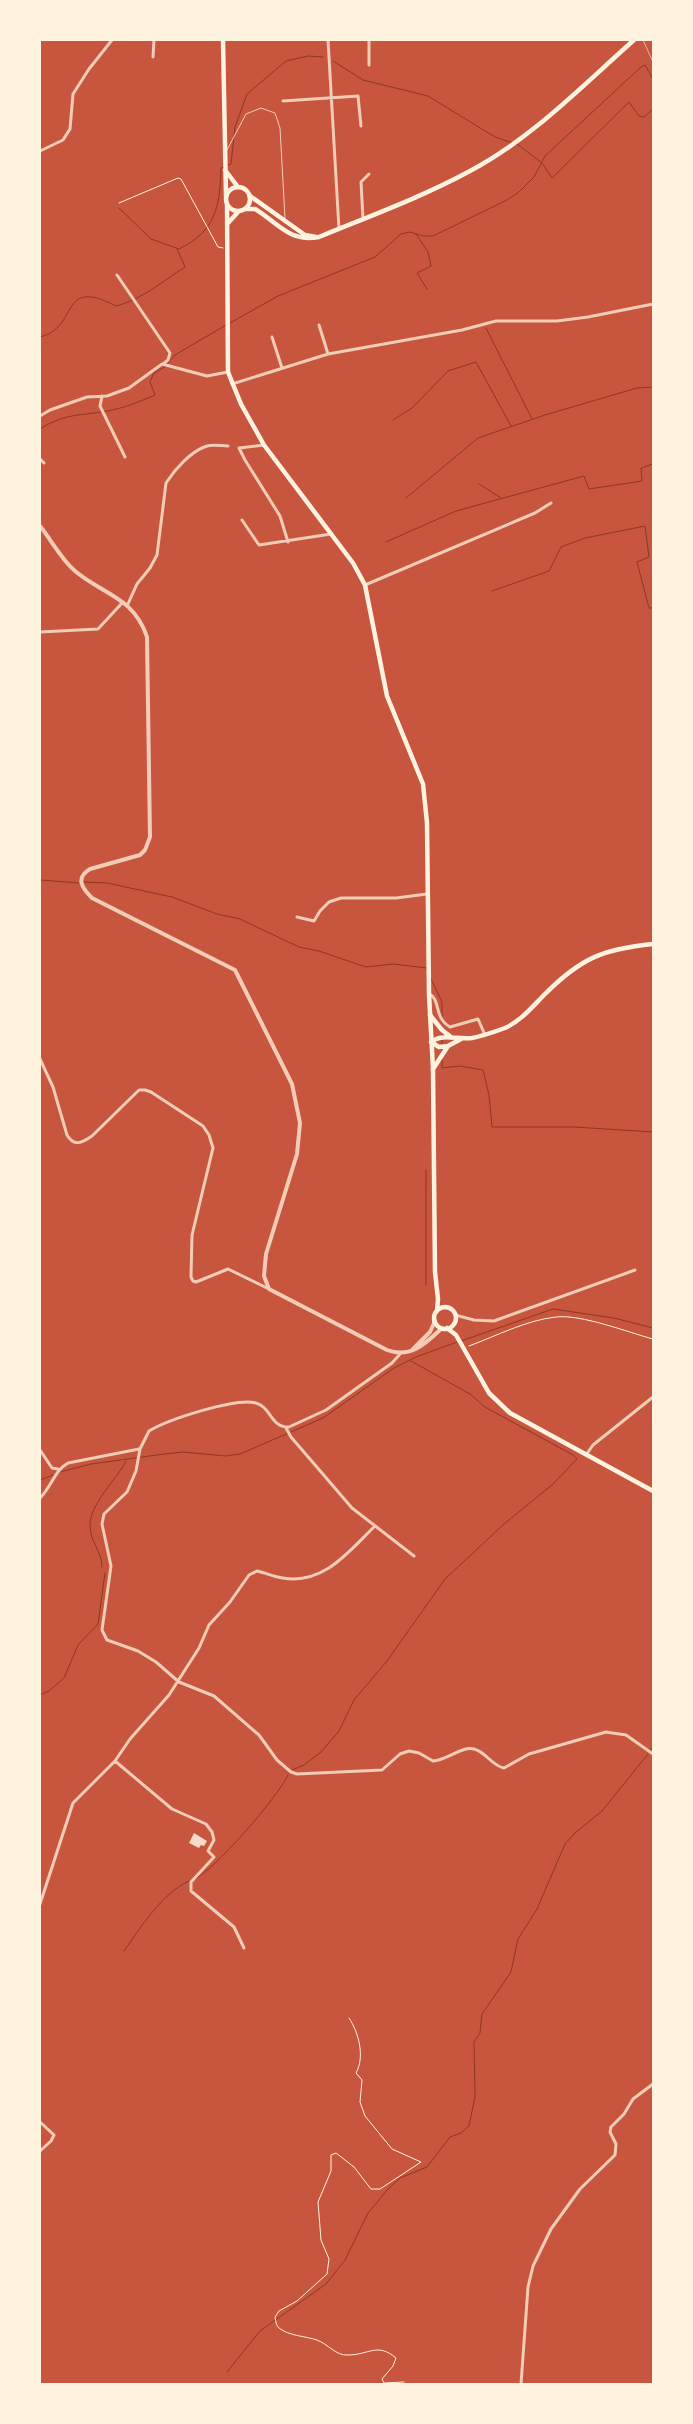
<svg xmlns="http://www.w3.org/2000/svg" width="693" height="2424" viewBox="0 0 693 2424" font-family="Arial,sans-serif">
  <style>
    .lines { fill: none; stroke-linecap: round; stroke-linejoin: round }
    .stream { stroke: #8f3625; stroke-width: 1 }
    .building { fill: #f7dbc8 }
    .path { stroke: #fff3e0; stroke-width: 1 }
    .service { stroke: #f1ccb7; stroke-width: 1 }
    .minor { stroke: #f1ccb7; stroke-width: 3 }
    .tertiary { stroke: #f1ccb7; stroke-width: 4 }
    .secondary { stroke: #fff3e0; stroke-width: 4.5 }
    .primary { stroke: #fff3e0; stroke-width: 4.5 }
    .rail { stroke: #e9b49f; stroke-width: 1 }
  </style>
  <rect width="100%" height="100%" fill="#c8553d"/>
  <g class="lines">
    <path class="stream" d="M 333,61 L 363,80 L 428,96 L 495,137 L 513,143
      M 517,144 L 542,163 L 552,178 L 629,102 L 639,116 L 644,117 L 653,109
      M 228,165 L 231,164 L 235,127 L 247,94 L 286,61 L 308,56 L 323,57
      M 119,208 L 151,239 L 179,249 C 216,231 220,206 221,168 L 224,167
      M 416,234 L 428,252 L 431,266 L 417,273 L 427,289
      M 230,323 L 278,296 L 375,257 L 401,234 L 410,232 L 423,236 L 433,236 L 507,200 L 519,192 L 534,177 L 545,156 L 641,67 L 645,65 L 653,79
      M 486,328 L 532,419
      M 40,337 C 80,328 58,276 116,306 C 141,300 163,281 185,267 L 177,249
      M 167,364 L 175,355 L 226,325
      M 393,420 L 412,408 L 448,371 L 476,362 L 511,426
      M 40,429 C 65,413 80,416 107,411 C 124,408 139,402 155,395 L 150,382 L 154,373 L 165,367
      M 479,484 L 501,498
      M 406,498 L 478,438 L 545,415 L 637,388 L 653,387
      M 386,542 L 456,511 L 584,476 L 589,489 L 642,481 L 641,468 L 653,464
      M 492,591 L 549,571 L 561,547 L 585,538 L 645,526 L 649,557 L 637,562 L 649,608 L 653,608
      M 40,880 L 79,883
      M 83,882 L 107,883 L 172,897 L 217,914 L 240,919 L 299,947 L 319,951 L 366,967 L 393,964 L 427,968
      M 431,979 L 442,1002 L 442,1017
      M 442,1034 L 442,1045
      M 442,1059 L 442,1068 L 460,1066 L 483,1070 L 489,1095 L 492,1127 L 574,1127 L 653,1132
      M 426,1170 L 426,1285
      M 461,1341 L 553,1309 L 614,1318 L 653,1328
      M 60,1472 L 91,1464 L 164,1454 L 183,1452 L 226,1456 L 240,1454 L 323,1418 L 394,1368 L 416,1357 L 457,1342
      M 40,1480 L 53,1475
      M 102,1567 C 102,1552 90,1541 90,1526 C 89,1505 117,1479 126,1461
      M 40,1695 L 49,1691 L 64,1678 L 78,1645 L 98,1624 L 105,1573
      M 650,1750 L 653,1747
      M 292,1770 L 304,1765 L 321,1752 L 339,1731 L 354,1700 L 387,1661 L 445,1579 L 504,1524 L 553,1484 L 577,1459 L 573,1455 L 485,1407 L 470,1394 L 411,1361
      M 193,1880 C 214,1871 278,1797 288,1775
      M 124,1951 C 141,1927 162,1893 189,1881
      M 227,2372 L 260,2331 L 326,2284 L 345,2260 L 368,2213 L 388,2189 L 400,2178 L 427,2167 L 450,2137 L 461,2133 L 469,2126 L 475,2097 L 474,2042 L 480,2033 L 482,2014 L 511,1972 L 518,1939 L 537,1909 L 565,1844 L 575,1833 L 602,1811 L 648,1754"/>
  </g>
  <path class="building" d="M 194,1833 L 207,1841 L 204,1846 L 201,1845 L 199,1848 L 189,1843 Z"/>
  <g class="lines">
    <path class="path" d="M 119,203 L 178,178 L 181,179 L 218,247 L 223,248
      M 469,1346 C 496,1336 527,1320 556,1317 C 581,1314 627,1332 653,1339
      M 349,2018 C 359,2033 365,2057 356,2073 L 362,2080 L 360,2102 L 365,2116 L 392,2149 L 421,2162 L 380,2189 L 371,2189 L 354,2167 L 336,2153 L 331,2155 L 331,2171 L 318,2202 L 321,2240 L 329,2259 L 327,2274 L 297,2301 L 279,2311 L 275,2317 C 276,2322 276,2325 279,2328 C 289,2336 305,2336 317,2340 C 328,2344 336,2356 348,2355 C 369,2355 377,2342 396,2358 L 393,2366 L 382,2379 L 384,2383 L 404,2382"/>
    <path class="service" d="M 227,150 L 246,114 L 261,108 L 275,113 L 280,128 L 285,218"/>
    <path class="minor" d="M 328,40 L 339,229
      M 153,57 L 154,40
      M 369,65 L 369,40
      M 283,101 L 358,96 L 361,126
      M 40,151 L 63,140 L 70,129 L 73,94 L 89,69 L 112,40
      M 363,219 L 361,182 L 369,174
      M 117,275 L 170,353 L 168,360 L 163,364
      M 319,325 L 328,354
      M 272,337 L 282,368
      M 232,384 L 328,354 L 462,330 L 496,321 L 557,321 L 588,317 L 653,304
      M 102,396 L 100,406 L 125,457
      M 40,416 L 50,410 L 87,397 L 107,396 L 129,388 L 162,364 L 207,376 L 228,372
      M 264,445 L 239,448 L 245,460 L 280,516 L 288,542
      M 40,459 L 44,463
      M 242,520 L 259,545 L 331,534
      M 365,585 L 535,513 L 551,503
      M 127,606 L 137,584 L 150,568 L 157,555 L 166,483 C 175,469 191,451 207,446 C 213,444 222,446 228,446
      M 40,632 L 98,629 L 123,602
      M 297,917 L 314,921 L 320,911 L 329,902 L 341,898 L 396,898 L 427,894
      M 429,994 C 441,999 433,1017 450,1027 L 478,1019 L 485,1035
      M 40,1059 L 53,1087 L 67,1135 C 74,1147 82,1143 92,1136 L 139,1090 L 145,1090 L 151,1092 L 203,1126 L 209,1135 L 213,1148 L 192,1235 L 191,1277 L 193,1281 L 196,1282 L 228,1269 L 269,1289
      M 455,1315 L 474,1320 L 494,1321 L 635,1270
      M 400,1354 L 392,1363 L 326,1410 L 289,1427 C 271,1428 271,1407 256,1403 C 236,1397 167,1420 149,1431 L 140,1449 L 136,1471 L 127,1492 L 104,1514 L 102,1524 L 111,1566 L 102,1630 L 107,1640 L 138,1651 L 156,1662 L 179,1682 L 214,1696 L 259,1735 L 277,1760 L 291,1772 L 297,1774 L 382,1770 L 400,1754 L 409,1751 L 419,1753 L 433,1761 C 447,1760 462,1746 474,1749 C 486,1752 492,1766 504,1768 L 529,1754 L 606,1732 L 626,1735 L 653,1754
      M 286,1428 L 291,1437 L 352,1508 L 414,1556
      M 40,1450 L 52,1468 L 58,1469
      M 586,1455 L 593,1445 L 653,1397
      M 40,1498 C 52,1486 54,1471 68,1463 L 139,1449
      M 115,1761 L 172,1809 L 206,1824 L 212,1832 L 214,1840 L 208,1851 L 214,1857 L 191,1882 L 191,1891 L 234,1927 L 244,1948
      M 40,1904 L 73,1803 L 115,1761 L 130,1739 L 169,1695 L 199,1648 L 209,1625 L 230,1602 L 249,1575 L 257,1571 C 266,1573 274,1577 283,1578 C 324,1585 349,1551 375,1526
      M 40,2122 L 54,2135 L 51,2141 L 40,2151
      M 521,2384 L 528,2287 L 533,2266 L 551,2229 L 580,2189 L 615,2155 L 616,2144 L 610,2132 L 611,2127 L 624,2114 L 633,2099 L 653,2084"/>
    <path class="tertiary" d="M 40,526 C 52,541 61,559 75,571 C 102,594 134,597 147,637 L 150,837 L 145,850 L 140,855 L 90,869 C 75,878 82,888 92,898 L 235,970 L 292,1084 L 300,1123 L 297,1154 L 266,1254 L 264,1276 L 269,1289 L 387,1350 C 411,1359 426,1343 442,1328
      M 413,1349 L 430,1332 L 435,1321"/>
    <path class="secondary" d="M 250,196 L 305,235 L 316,237
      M 245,209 L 255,209 C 278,223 290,243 319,237 C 370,216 422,197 470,171 C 531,139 582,86 634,40
      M 430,1015 L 442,1030 L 451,1037
      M 461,1039 L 448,1046 L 439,1047 L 431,1042 C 442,1033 458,1040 472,1038 C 483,1036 494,1032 505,1028 C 521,1021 533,1006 545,994 C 581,958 603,949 653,944
      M 433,1069 L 448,1046"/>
    <path class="primary" d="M 223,40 L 226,196
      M 225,170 L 238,187
      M226 199a12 12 0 1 1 24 0a12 12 0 1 1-24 0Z
      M 227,203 L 228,372 L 241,404 L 264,445 L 353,563 L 365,585 L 387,696 L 423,784 L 427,823 L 429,994 L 433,1069 L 435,1272 L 438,1299 L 437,1311
      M 228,223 L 238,212
      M434 1318a11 11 0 1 1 22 0a11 11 0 1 1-22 0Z
      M 447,1328 L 456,1335 L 489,1393 L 510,1413 L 653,1491"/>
    <path class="rail" d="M 643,40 L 653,62"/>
  </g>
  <rect width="693" height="2424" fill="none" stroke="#fff3e0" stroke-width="82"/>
</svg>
